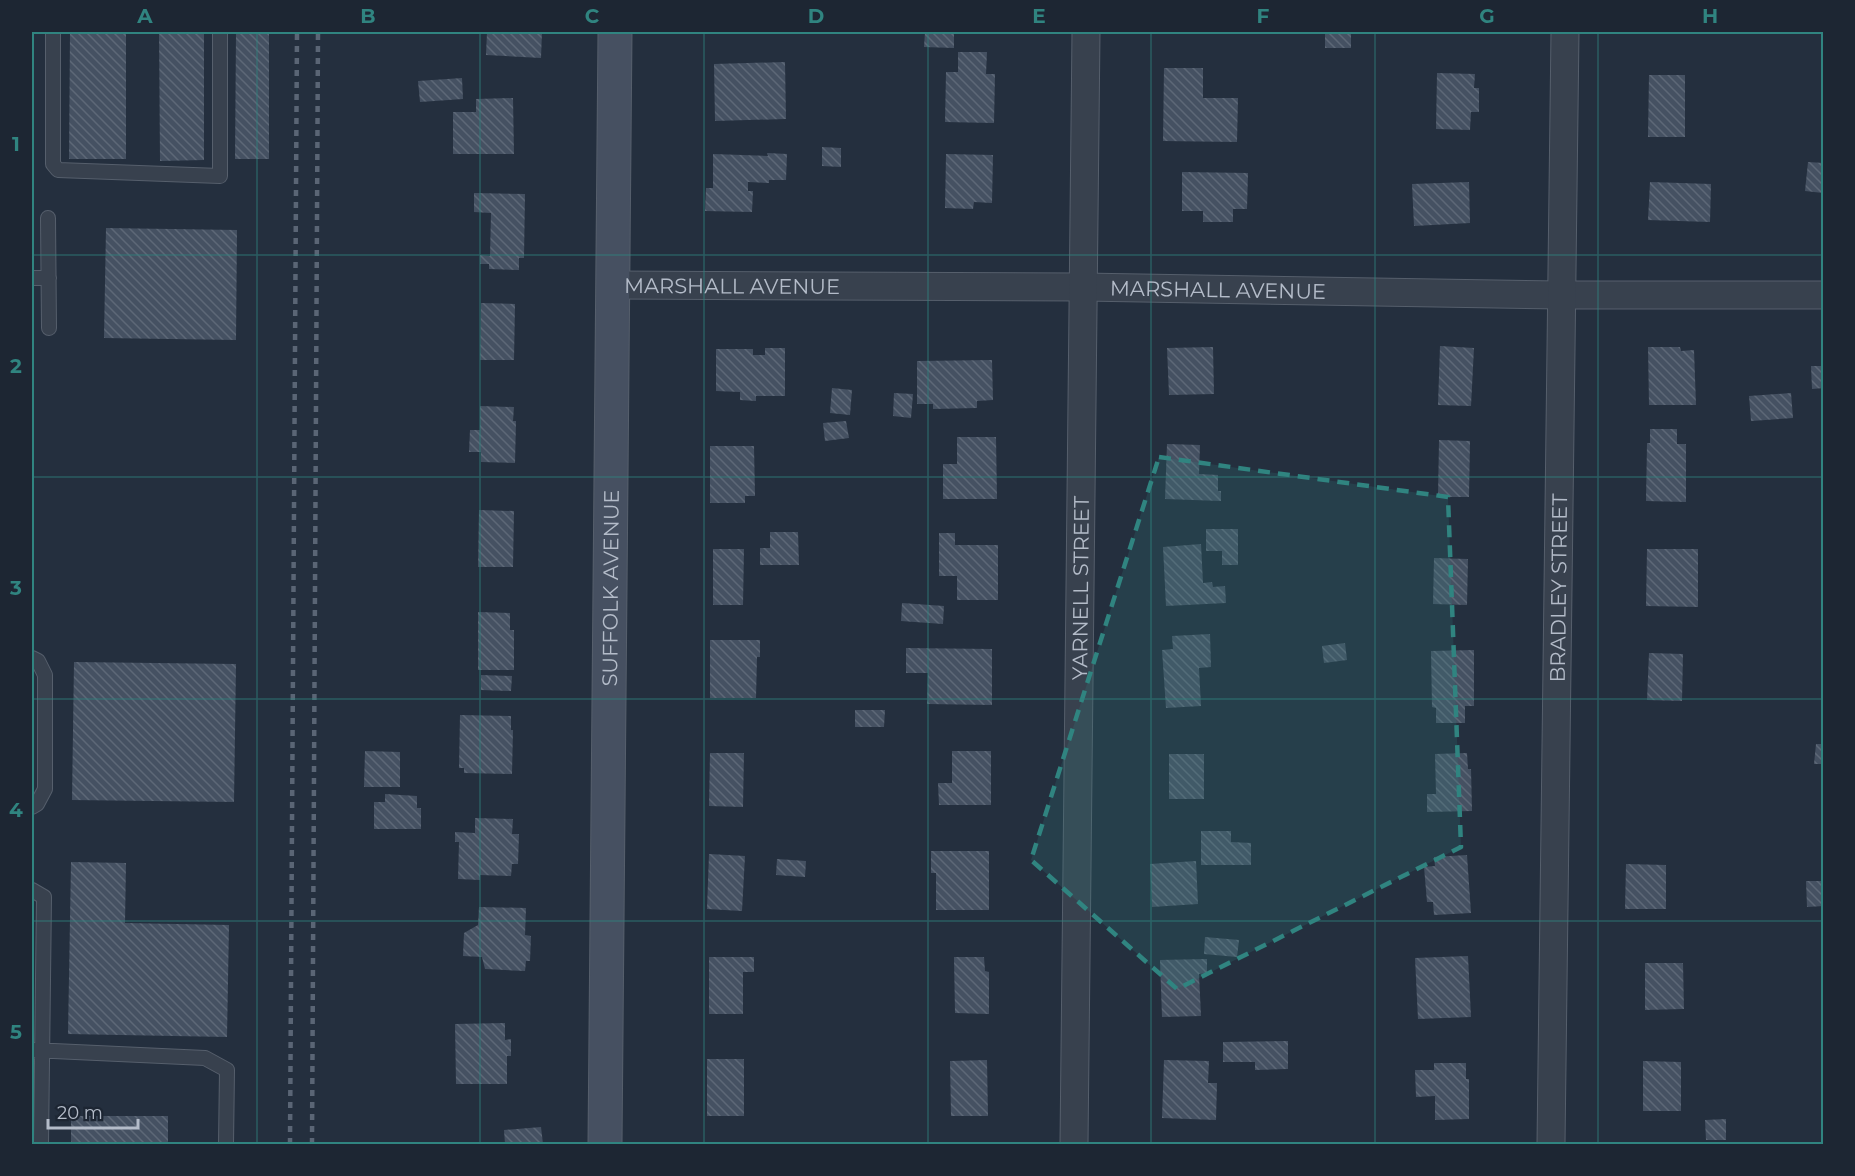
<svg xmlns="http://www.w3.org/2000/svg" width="1855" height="1176" viewBox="0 0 1855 1176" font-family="Montserrat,sans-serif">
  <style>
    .building { fill: url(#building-back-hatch) }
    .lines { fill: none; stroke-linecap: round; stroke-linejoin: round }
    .lane-casing { stroke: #565f6c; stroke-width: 16 }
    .street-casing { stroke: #565f6c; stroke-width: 29 }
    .secondary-casing { stroke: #565f6c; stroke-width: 35 }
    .lane { stroke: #38414e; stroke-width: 14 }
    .street { stroke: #38414e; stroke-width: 27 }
    .secondary { stroke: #465061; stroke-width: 33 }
    .rail { stroke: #5a6575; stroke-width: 4.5; stroke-dasharray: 6 6; stroke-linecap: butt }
    .marked { fill: #308480; fill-opacity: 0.2; stroke: #308480; stroke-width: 4.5; stroke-dasharray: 12 8; stroke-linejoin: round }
    .grid { fill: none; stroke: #308480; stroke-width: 1.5; stroke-opacity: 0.55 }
    .labels { text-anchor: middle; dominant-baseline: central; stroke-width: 4.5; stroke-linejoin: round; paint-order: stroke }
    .street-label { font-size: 21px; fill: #b4bcc9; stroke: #1d2633 }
    .neatline { fill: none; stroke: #308480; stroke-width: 2 }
    .grid-label { font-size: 20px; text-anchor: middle; font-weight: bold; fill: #308480 }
  </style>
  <defs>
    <pattern id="building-back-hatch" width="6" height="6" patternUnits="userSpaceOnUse" patternTransform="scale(1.5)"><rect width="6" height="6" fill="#455162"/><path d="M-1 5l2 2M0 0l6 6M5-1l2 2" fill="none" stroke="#5d6877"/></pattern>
  </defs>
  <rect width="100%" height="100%" fill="#242f3e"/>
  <path class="building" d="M 70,32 L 126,32 L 126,159 L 69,159 Z
    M 159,32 L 204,32 L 204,160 L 160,161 Z
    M 236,32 L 269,32 L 269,159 L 235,159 Z
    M 487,32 L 542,32 L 541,58 L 486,55 Z
    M 925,32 L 954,32 L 954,48 L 924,47 Z
    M 1182,32 L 1200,32 L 1199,34 L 1182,33 Z
    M 1325,32 L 1351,33 L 1351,48 L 1325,48 Z
    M 958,52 L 987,52 L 986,74 L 995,74 L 994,123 L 945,122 L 946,72 L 958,72 Z
    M 785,62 L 786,119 L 715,121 L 714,64 Z
    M 1164,68 L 1203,68 L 1203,98 L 1238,98 L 1237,142 L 1163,141 Z
    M 1437,73 L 1475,74 L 1474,88 L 1479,88 L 1479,112 L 1471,112 L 1470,130 L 1436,129 Z
    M 1649,75 L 1685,75 L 1685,137 L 1648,137 Z
    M 462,78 L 463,99 L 420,102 L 418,81 Z
    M 513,98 L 514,154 L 453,154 L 453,112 L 476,112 L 476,99 Z
    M 822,147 L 841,148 L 841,167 L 822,166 Z
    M 767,153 L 787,154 L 786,180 L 769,180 L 769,183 L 748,182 L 748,191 L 753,191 L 752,212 L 705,211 L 706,188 L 713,188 L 713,154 L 768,156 Z
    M 946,154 L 993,155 L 992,203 L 974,202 L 973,209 L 945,208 Z
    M 1808,162 L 1824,163 L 1823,193 L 1805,191 Z
    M 1182,172 L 1248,173 L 1247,209 L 1233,209 L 1233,222 L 1203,222 L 1203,211 L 1182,211 Z
    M 1469,182 L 1470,223 L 1414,226 L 1412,184 Z
    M 1650,182 L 1711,184 L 1710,222 L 1648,220 Z
    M 474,193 L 525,194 L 524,258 L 519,258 L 519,270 L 489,269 L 489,264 L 480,264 L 480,255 L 490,256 L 491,213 L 474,212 Z
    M 106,228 L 237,230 L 236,340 L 104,338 Z
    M 481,303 L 515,304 L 514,360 L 480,360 Z
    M 1440,346 L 1474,348 L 1471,406 L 1438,405 Z
    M 1213,347 L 1214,394 L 1169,395 L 1167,348 Z
    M 1648,347 L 1680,347 L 1681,351 L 1694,350 L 1696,405 L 1649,405 Z
    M 765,348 L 785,348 L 785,396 L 756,396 L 756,401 L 740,400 L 740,392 L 716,391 L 716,349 L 753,349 L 753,355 L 765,355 Z
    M 992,360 L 993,400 L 977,401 L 977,408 L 933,409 L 933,404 L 917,404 L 917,361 Z
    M 1811,366 L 1824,366 L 1824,388 L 1812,389 Z
    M 832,388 L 852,390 L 850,415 L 830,413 Z
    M 894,393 L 913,394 L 911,418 L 893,416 Z
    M 1791,393 L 1793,418 L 1751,421 L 1749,396 Z
    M 480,406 L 514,407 L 513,421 L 516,421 L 515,463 L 481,462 L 481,452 L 469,452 L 470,430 L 480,430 Z
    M 846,421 L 849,438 L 825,441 L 823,423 Z
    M 1650,429 L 1677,429 L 1677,444 L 1686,444 L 1686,502 L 1646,501 L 1647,443 L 1650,443 Z
    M 957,437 L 996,437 L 997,499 L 943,499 L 943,464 L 957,464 Z
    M 1439,440 L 1470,441 L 1469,497 L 1438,497 Z
    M 1167,444 L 1200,445 L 1199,474 L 1218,475 L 1218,491 L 1221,491 L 1221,501 L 1165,499 Z
    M 710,446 L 754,446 L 755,496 L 745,496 L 745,503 L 710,503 Z
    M 479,510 L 514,511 L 513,567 L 478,567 Z
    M 1206,529 L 1238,529 L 1238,565 L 1222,565 L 1222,551 L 1206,551 Z
    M 770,532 L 798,532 L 799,565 L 760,565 L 760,548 L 770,548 Z
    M 939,533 L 955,533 L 955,545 L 998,545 L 998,600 L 957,600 L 957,576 L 939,576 Z
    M 1201,544 L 1203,583 L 1212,582 L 1213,587 L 1225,586 L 1226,603 L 1166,606 L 1163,547 Z
    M 713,549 L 744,549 L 743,605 L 713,605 Z
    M 1647,549 L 1698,549 L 1698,607 L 1646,606 Z
    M 1434,558 L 1468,559 L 1467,605 L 1433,604 Z
    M 902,603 L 944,606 L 943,624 L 901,621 Z
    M 478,612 L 510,613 L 510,630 L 514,630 L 514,670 L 478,670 Z
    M 1210,634 L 1211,667 L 1199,668 L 1201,706 L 1166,708 L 1162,650 L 1173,649 L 1172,636 Z
    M 710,640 L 760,640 L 760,657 L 757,657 L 756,698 L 710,698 Z
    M 1345,643 L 1347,660 L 1324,663 L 1322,646 Z
    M 906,648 L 992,649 L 992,705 L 927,704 L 928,673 L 906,673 Z
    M 1474,650 L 1474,706 L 1465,706 L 1465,723 L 1436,723 L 1436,708 L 1432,707 L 1431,651 Z
    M 1649,653 L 1683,654 L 1682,701 L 1647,700 Z
    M 74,662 L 236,664 L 234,802 L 72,800 Z
    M 481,675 L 512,676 L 511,691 L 481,690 Z
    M 855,710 L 885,710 L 884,727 L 855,727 Z
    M 460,715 L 511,716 L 511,730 L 513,730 L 512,774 L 464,773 L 464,768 L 459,768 Z
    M 1816,744 L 1824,744 L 1824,764 L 1814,764 Z
    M 365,751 L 400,752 L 400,787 L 364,787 Z
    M 952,751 L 991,751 L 991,805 L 939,805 L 938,783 L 952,783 Z
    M 710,753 L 744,753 L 743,807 L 709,806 Z
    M 1467,753 L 1468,769 L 1471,769 L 1472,811 L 1427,812 L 1427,794 L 1436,794 L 1435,754 Z
    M 1169,754 L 1204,754 L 1204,799 L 1169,799 Z
    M 385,794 L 417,796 L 417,808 L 421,808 L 421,829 L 374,829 L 374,802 L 385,802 Z
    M 475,818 L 513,819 L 512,834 L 519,834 L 518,864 L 512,864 L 511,876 L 480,875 L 480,880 L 458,879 L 459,842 L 455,842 L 455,832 L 475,833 Z
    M 1201,831 L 1231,831 L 1231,842 L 1251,843 L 1251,865 L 1201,865 Z
    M 931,851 L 989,851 L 989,910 L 936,910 L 936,873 L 931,873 Z
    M 709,854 L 745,856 L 742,911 L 707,909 Z
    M 1467,855 L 1471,913 L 1434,915 L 1433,902 L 1427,902 L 1424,867 L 1435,866 L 1434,857 Z
    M 777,859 L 806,861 L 805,877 L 776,875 Z
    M 1196,861 L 1198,904 L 1152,907 L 1150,864 Z
    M 71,862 L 126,863 L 125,923 L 229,925 L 227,1037 L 68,1034 Z
    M 1626,864 L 1666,865 L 1666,909 L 1625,909 Z
    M 1806,881 L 1824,881 L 1824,906 L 1807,907 Z
    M 479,907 L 526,908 L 525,935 L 531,936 L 530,961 L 526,961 L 525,971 L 485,969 L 482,957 L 463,956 L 464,933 L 478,925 Z
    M 1205,937 L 1239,940 L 1237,957 L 1204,954 Z
    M 1468,956 L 1471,1017 L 1418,1019 L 1415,958 Z
    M 709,957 L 754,957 L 754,972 L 743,972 L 743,1014 L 709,1014 Z
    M 954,957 L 984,957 L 985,971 L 989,972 L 989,1014 L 955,1013 Z
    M 1207,959 L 1207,973 L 1199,974 L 1201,1016 L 1162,1017 L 1160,960 Z
    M 1645,963 L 1683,963 L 1684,1009 L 1645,1010 Z
    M 505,1023 L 505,1040 L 511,1039 L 511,1056 L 507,1056 L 507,1084 L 456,1084 L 455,1024 Z
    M 1288,1041 L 1288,1069 L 1255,1070 L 1255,1062 L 1223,1062 L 1223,1042 Z
    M 707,1059 L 744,1059 L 744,1116 L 707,1116 Z
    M 987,1060 L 988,1116 L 951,1116 L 950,1061 Z
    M 1164,1060 L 1209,1061 L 1208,1083 L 1217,1083 L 1216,1120 L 1162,1118 Z
    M 1643,1061 L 1681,1062 L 1681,1111 L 1643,1111 Z
    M 1434,1063 L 1466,1063 L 1466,1079 L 1469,1079 L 1469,1119 L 1435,1120 L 1435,1096 L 1416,1097 L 1415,1070 L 1434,1070 Z
    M 71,1116 L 168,1116 L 168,1144 L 71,1144 Z
    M 1726,1119 L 1726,1140 L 1706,1140 L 1705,1120 Z
    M 541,1127 L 543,1144 L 505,1144 L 504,1130 Z"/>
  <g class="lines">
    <defs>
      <path id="lane" d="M 53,32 L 53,164 L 58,170 L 220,176 L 220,32
        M 48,218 L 49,328
        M 32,278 L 49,278
        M 32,658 L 38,661 L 45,675 L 45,789 L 37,804 L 32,807
        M 32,890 L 44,897 L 41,1144
        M 32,1050 L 205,1058 L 227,1070 L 226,1144"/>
      <g id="street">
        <path id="s1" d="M 614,285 L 1083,287 L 1561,295 L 1824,295"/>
        <path id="s2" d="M 1074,1144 L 1086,32"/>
        <path id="s3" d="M 1551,1144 L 1565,32"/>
      </g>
      <g id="secondary">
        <path id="s4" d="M 605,1144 L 615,32"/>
      </g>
    </defs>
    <use href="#lane" class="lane-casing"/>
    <use href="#street" class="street-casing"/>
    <use href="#secondary" class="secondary-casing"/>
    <use href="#lane" class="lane"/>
    <use href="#street" class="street"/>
    <use href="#secondary" class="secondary"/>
    <path class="rail" d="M 290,1144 L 297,32
      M 312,1144 L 318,32"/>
  </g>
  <path class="marked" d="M 1159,457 L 1448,497 L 1461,847 L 1177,989 L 1031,860 Z"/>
  <path class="grid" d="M 257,32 L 257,1144M 480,32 L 480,1144M 704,32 L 704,1144M 928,32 L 928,1144M 1151,32 L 1151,1144M 1375,32 L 1375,1144M 1598,32 L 1598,1144M 32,255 L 1824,255M 32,477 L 1824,477M 32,699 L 1824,699M 32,921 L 1824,921"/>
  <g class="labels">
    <g class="street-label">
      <text stroke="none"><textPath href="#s1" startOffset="118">MARSHALL AVENUE</textPath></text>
      <text stroke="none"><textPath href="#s1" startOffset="604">MARSHALL AVENUE</textPath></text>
      <text stroke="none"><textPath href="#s4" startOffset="556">SUFFOLK AVENUE</textPath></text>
      <text stroke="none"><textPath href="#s2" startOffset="556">YARNELL STREET</textPath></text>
      <text stroke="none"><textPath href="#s3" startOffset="556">BRADLEY STREET</textPath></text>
    </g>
  </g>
  <rect width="1855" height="1176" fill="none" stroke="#1d2633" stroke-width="66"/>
  <path d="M48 1119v9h90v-9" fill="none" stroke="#b4bcc9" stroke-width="3"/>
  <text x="57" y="1119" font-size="18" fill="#b4bcc9" stroke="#1d2633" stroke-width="4.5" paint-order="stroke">20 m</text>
  <rect x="33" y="33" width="1789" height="1110" class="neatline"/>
  <g class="grid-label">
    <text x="145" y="23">A</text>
    <text x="368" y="23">B</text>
    <text x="592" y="23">C</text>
    <text x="816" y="23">D</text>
    <text x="1039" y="23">E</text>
    <text x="1263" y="23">F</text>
    <text x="1487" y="23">G</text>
    <text x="1710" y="23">H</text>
    <text x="16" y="151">1</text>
    <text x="16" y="373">2</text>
    <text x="16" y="595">3</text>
    <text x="16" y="817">4</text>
    <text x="16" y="1039">5</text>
  </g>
</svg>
